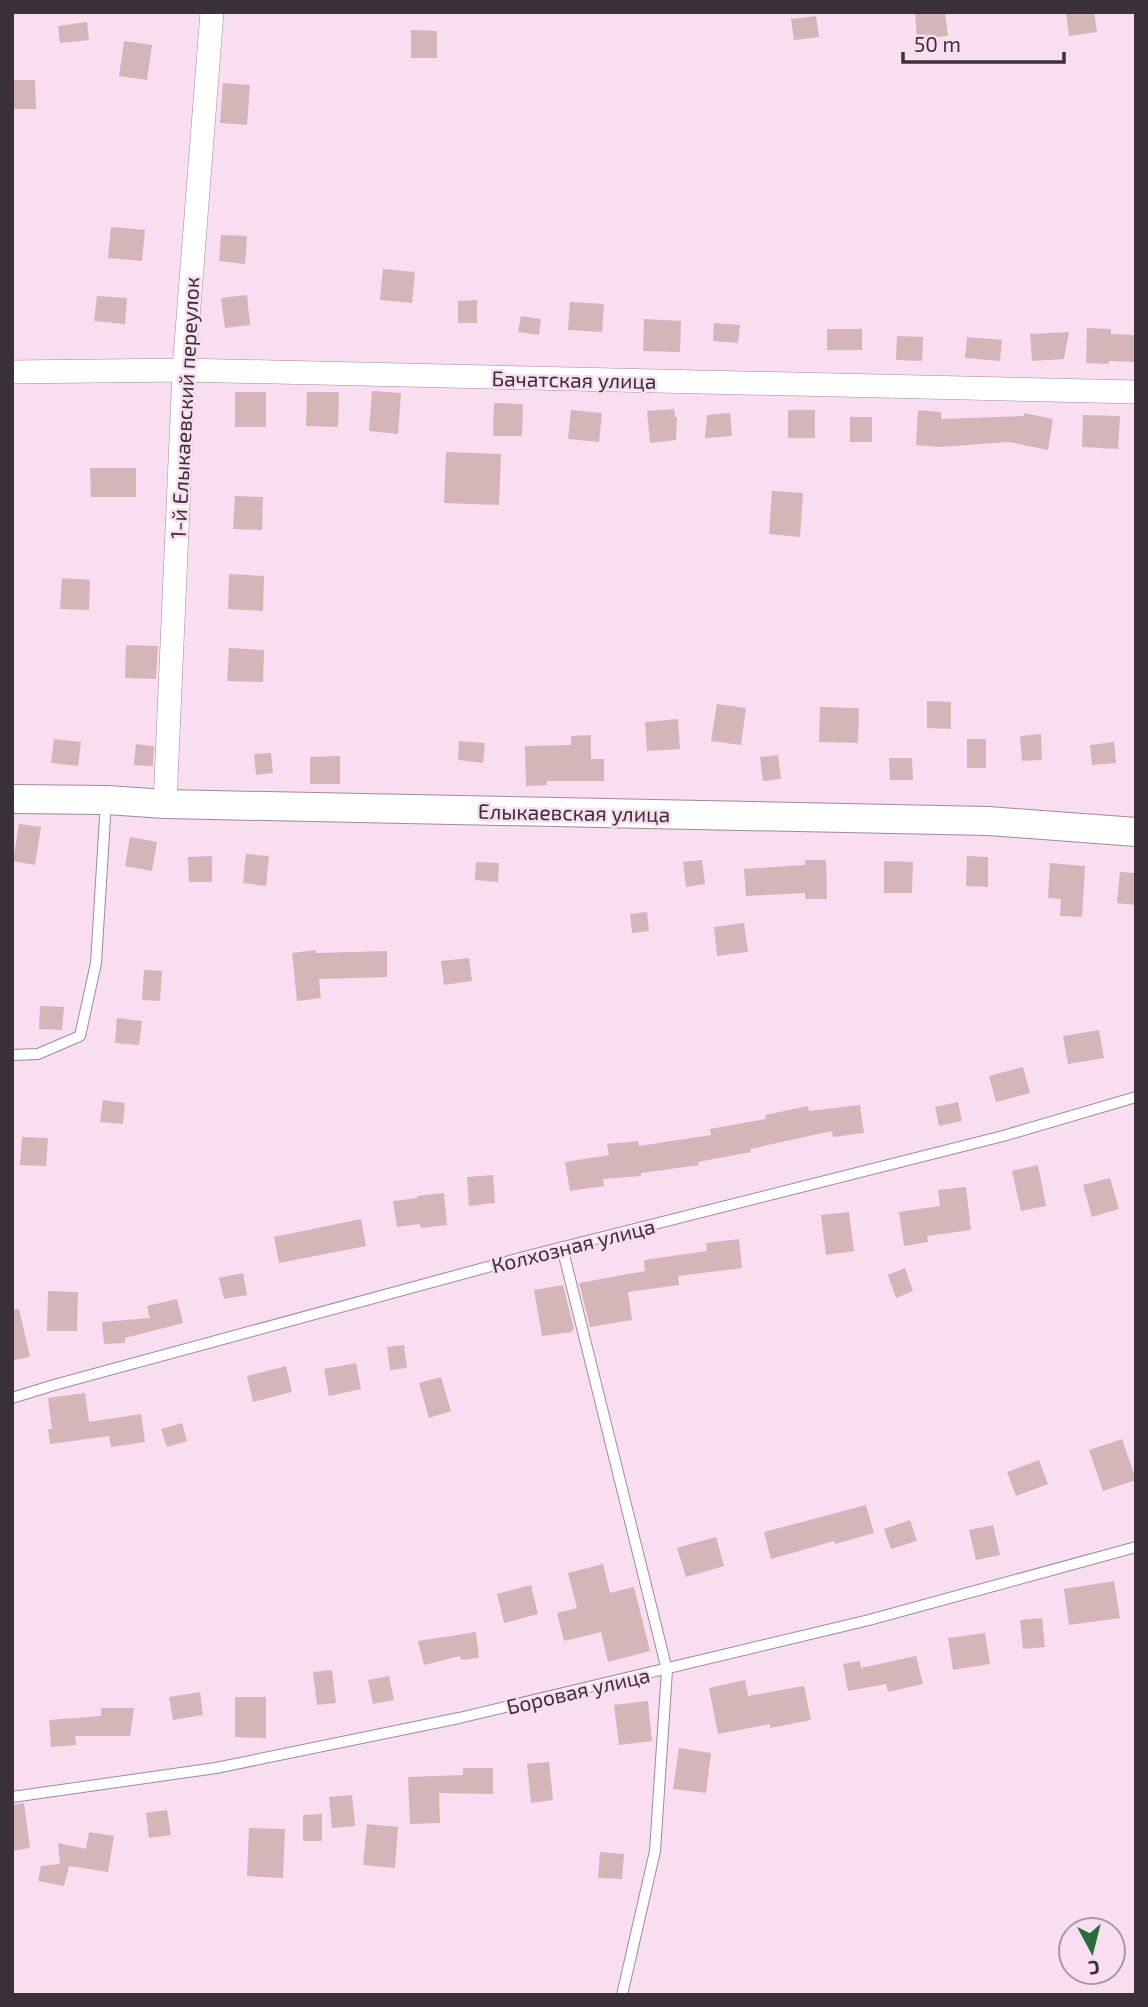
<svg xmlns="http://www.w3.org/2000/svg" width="1148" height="2007" viewBox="0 0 1148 2007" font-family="'Exo 2',sans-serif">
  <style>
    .building { fill: #d5b5b8 }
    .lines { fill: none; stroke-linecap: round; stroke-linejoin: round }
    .service-casing { stroke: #a1899a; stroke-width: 12 }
    .minor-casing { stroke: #a1899a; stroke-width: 24 }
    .tertiary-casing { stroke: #a1899a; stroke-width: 30 }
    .service { stroke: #fff; stroke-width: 10 }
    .minor { stroke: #fff; stroke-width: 23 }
    .tertiary { stroke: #fff; stroke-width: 28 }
    .labels { text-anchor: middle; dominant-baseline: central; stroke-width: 5; stroke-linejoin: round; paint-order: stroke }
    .street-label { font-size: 21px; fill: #3b3138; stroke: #f8def0 }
  </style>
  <rect width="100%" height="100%" fill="#f8def0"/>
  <path class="building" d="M 915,12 L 945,12 L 948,36 L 917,39 Z
    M 1066,12 L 1094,12 L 1097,32 L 1069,36 Z
    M 816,16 L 819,37 L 794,40 L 791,19 Z
    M 87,22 L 89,40 L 60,43 L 58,26 Z
    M 411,30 L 437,31 L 437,58 L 411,58 Z
    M 124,41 L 152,45 L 147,80 L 119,76 Z
    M 12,80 L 35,80 L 36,109 L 12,109 Z
    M 223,83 L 250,85 L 247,125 L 220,123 Z
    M 111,227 L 145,230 L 142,261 L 108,258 Z
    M 221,235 L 247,236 L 245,264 L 219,261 Z
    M 383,269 L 415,272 L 412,303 L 380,300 Z
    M 247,295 L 250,325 L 225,328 L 221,298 Z
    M 97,296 L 127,298 L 125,324 L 94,321 Z
    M 477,300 L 477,323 L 458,323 L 458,301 Z
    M 570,302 L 604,304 L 602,332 L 568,330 Z
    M 521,316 L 541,319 L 539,335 L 518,332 Z
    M 644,319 L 681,321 L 680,352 L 643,351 Z
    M 714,323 L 740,325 L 738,343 L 713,341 Z
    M 1087,328 L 1111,329 L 1111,334 L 1136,335 L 1136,362 L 1109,361 L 1109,364 L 1086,363 Z
    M 827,329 L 862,329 L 862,350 L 827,350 Z
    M 1069,332 L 1064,359 L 1032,361 L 1030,334 Z
    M 897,336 L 923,337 L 922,361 L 896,360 Z
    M 967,337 L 1002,340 L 1000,361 L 965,358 Z
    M 372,391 L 401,393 L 398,434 L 369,431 Z
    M 235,392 L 266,392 L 266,427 L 235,427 Z
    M 307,392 L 339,392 L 338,427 L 306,426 Z
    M 494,403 L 523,404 L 522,436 L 493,436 Z
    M 674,409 L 675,417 L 677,417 L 676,440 L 650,443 L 647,411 Z
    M 571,410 L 602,413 L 599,442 L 568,439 Z
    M 788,410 L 815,410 L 815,438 L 788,438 Z
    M 918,410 L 941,412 L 941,419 L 1024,416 L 1024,413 L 1053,419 L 1048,450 L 1009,442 L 939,447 L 916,445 Z
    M 730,413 L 732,436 L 705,438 L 707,415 Z
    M 1083,415 L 1120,416 L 1118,449 L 1082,447 Z
    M 850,417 L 872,417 L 872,442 L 850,442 Z
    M 446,452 L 501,454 L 499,505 L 444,503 Z
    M 90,468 L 136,468 L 136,497 L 91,497 Z
    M 772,491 L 803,493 L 800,537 L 769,534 Z
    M 235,496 L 263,497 L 262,530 L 233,529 Z
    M 229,574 L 264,576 L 263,611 L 228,609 Z
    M 62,578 L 90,580 L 89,610 L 60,609 Z
    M 126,645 L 158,646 L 156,679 L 125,678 Z
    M 229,648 L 264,650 L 263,682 L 227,681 Z
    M 927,701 L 951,702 L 951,729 L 927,728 Z
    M 717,704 L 746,708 L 741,745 L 711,741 Z
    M 820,707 L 859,708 L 858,743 L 819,742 Z
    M 678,719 L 680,749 L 647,751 L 645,722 Z
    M 1041,734 L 1042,760 L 1022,761 L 1020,736 Z
    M 591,735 L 591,759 L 604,759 L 604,781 L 547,781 L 547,785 L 526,786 L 525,746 L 571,745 L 571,736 Z
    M 54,739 L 81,742 L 78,766 L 51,763 Z
    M 967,739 L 986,739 L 986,768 L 967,768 Z
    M 459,741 L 485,743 L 483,763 L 458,760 Z
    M 1114,742 L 1116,763 L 1092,765 L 1090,745 Z
    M 136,744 L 154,746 L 153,766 L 134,765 Z
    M 271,753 L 273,773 L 256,775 L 254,754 Z
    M 778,755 L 781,779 L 763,781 L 760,757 Z
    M 340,756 L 340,784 L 310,784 L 310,757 Z
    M 889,758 L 912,758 L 913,780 L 890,780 Z
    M 19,824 L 41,827 L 35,865 L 13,861 Z
    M 130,837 L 157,842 L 152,871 L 125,866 Z
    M 246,854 L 269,856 L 266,886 L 243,883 Z
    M 212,856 L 212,882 L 189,882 L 188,857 Z
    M 967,856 L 988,857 L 988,887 L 966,886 Z
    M 702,860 L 705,884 L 686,887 L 683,862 Z
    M 805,860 L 826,860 L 827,899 L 805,899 L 805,893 L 746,896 L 744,869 L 805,865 Z
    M 884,861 L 913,862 L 912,893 L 884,893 Z
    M 476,862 L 499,863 L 498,882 L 475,880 Z
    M 1050,863 L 1085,866 L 1082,917 L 1060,916 L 1061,899 L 1048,898 Z
    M 1120,872 L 1136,873 L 1136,905 L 1117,903 Z
    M 647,912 L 649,931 L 632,933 L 630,914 Z
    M 744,923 L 748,952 L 717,956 L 714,927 Z
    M 316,950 L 316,953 L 387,951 L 387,977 L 319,979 L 321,998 L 297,1001 L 292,953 Z
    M 469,958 L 472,981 L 444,985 L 441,961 Z
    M 144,970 L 162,971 L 160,1001 L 142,1000 Z
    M 40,1006 L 64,1007 L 62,1030 L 39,1029 Z
    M 117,1018 L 142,1021 L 139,1045 L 115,1043 Z
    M 1099,1030 L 1104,1058 L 1068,1064 L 1063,1036 Z
    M 1023,1067 L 1030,1093 L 996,1102 L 989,1076 Z
    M 103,1100 L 125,1103 L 123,1124 L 100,1122 Z
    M 958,1102 L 962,1121 L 939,1126 L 935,1107 Z
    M 860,1105 L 864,1133 L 833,1137 L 832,1131 L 750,1149 L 751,1152 L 698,1162 L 699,1165 L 641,1173 L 641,1176 L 603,1179 L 604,1186 L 570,1191 L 565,1162 L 609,1155 L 607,1144 L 638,1141 L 639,1146 L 711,1135 L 710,1129 L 766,1119 L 765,1115 L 808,1106 L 809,1111 Z
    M 22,1137 L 48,1138 L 46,1166 L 20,1165 Z
    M 1038,1165 L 1046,1206 L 1021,1211 L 1012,1171 Z
    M 493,1175 L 495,1203 L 469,1206 L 467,1177 Z
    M 1110,1178 L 1119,1209 L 1092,1217 L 1083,1185 Z
    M 966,1187 L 971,1230 L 927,1236 L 928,1242 L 904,1246 L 899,1212 L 940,1206 L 938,1190 Z
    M 444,1193 L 447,1225 L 421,1228 L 420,1224 L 397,1227 L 393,1201 L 418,1198 L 417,1196 Z
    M 849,1212 L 854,1251 L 826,1255 L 821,1215 Z
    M 361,1219 L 366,1246 L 279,1263 L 274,1237 Z
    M 739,1239 L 742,1268 L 678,1276 L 679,1285 L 628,1292 L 632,1320 L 590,1327 L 579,1283 L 645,1271 L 644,1260 L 707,1251 L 706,1243 Z
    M 905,1268 L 913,1291 L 896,1298 L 888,1275 Z
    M 243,1273 L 247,1295 L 224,1299 L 219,1278 Z
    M 563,1285 L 574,1329 L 572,1330 L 572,1332 L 542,1336 L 534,1290 Z
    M 48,1291 L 78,1292 L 77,1331 L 47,1331 Z
    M 177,1299 L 183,1323 L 125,1338 L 125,1343 L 104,1344 L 102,1322 L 150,1318 L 147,1306 Z
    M 19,1309 L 30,1357 L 14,1360 L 12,1351 L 12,1310 Z
    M 404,1345 L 407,1368 L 390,1370 L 387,1347 Z
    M 356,1363 L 361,1389 L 329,1396 L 324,1369 Z
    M 286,1366 L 292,1392 L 253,1402 L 247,1376 Z
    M 441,1377 L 451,1411 L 429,1418 L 419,1383 Z
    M 85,1393 L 89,1422 L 141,1414 L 145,1442 L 111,1447 L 109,1436 L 50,1444 L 48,1429 L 52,1429 L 48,1398 Z
    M 182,1423 L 187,1441 L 167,1447 L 161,1429 Z
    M 1122,1439 L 1136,1480 L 1103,1491 L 1089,1450 Z
    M 1039,1460 L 1048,1484 L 1016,1496 L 1007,1472 Z
    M 866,1505 L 874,1533 L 835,1544 L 834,1541 L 771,1559 L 764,1532 Z
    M 910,1520 L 917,1541 L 891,1549 L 884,1529 Z
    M 993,1525 L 1000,1555 L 976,1560 L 969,1530 Z
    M 716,1537 L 724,1566 L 686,1577 L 677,1548 Z
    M 603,1564 L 610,1593 L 634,1587 L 650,1651 L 608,1662 L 601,1632 L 564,1641 L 557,1613 L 577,1608 L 568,1573 Z
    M 1114,1581 L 1120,1618 L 1069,1625 L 1064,1589 Z
    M 531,1585 L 538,1614 L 504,1623 L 497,1594 Z
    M 1042,1618 L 1045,1647 L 1023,1649 L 1020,1620 Z
    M 476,1632 L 479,1658 L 461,1660 L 460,1656 L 424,1665 L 418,1641 Z
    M 985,1633 L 990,1664 L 953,1670 L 948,1638 Z
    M 916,1656 L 923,1684 L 888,1692 L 886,1684 L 848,1691 L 843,1664 L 860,1661 L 861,1668 Z
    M 332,1670 L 336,1703 L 317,1705 L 313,1672 Z
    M 389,1676 L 394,1700 L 373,1704 L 368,1680 Z
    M 745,1680 L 748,1696 L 804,1686 L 811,1720 L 770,1728 L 770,1724 L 718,1734 L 709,1688 Z
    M 200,1692 L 203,1715 L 173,1720 L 169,1697 Z
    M 235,1697 L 266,1697 L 266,1738 L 235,1737 Z
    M 648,1701 L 652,1741 L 619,1745 L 614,1705 Z
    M 101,1708 L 134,1708 L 130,1736 L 75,1736 L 76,1745 L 51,1747 L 49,1720 L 101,1716 Z
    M 679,1748 L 711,1753 L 706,1793 L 673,1789 Z
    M 549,1762 L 553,1800 L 531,1803 L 527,1764 Z
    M 463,1768 L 493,1768 L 493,1794 L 439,1793 L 440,1823 L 410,1824 L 408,1777 L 463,1775 Z
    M 352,1795 L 355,1826 L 332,1828 L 329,1797 Z
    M 24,1803 L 30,1848 L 12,1851 L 12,1805 Z
    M 167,1810 L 171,1835 L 149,1838 L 146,1813 Z
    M 322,1814 L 322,1841 L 303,1841 L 303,1815 Z
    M 367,1824 L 398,1827 L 395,1868 L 363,1865 Z
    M 249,1828 L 285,1829 L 283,1878 L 247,1876 Z
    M 89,1832 L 114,1836 L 108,1872 L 69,1866 L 64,1886 L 38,1881 L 41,1866 L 60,1864 L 58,1843 L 86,1849 Z
    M 600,1852 L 624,1854 L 622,1879 L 598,1878 Z"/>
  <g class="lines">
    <defs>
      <path id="service" d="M 12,1055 L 38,1054 L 80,1036 L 96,963 L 106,801
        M 562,1247 L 667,1670 L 655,1851 L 622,1995
        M 12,1398 L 54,1385 L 528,1256 L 1003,1136 L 1136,1097
        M 12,1797 L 216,1768 L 459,1718 L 869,1620 L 1136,1547"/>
      <path id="minor" d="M 12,372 L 184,370 L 1136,392
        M 165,804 L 184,370 L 212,12"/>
      <path id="tertiary" d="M 12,799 L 107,800 L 165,804 L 988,821 L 1136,832"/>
    </defs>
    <use href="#service" class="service-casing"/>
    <use href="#minor" class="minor-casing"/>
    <use href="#tertiary" class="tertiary-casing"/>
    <use href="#service" class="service"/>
    <use href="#minor" class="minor"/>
    <use href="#tertiary" class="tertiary"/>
  </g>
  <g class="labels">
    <g class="street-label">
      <text transform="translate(574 379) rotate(1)">Бачатская улица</text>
      <text transform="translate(184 408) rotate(-87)">1-й Елыкаевский переулок</text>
      <text transform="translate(574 812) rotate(1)">Елыкаевская улица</text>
      <text transform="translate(573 1245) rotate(-14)">Колхозная улица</text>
      <text transform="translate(578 1690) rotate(-13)">Боровая улица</text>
    </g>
  </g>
  <rect width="1148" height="2007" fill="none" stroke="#3b3138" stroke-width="28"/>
  <g transform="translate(1092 1951) rotate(173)"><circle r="33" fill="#f8def0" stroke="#ac99a6" stroke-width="2"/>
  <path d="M0-5L12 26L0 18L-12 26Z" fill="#286d39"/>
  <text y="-10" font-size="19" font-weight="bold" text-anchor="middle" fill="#3b3138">С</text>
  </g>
  <path d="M903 52v10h161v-10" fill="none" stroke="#3b3138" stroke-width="3.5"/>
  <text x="914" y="52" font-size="21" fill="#3b3138" stroke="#f8def0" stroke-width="5" paint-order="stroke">50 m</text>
</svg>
